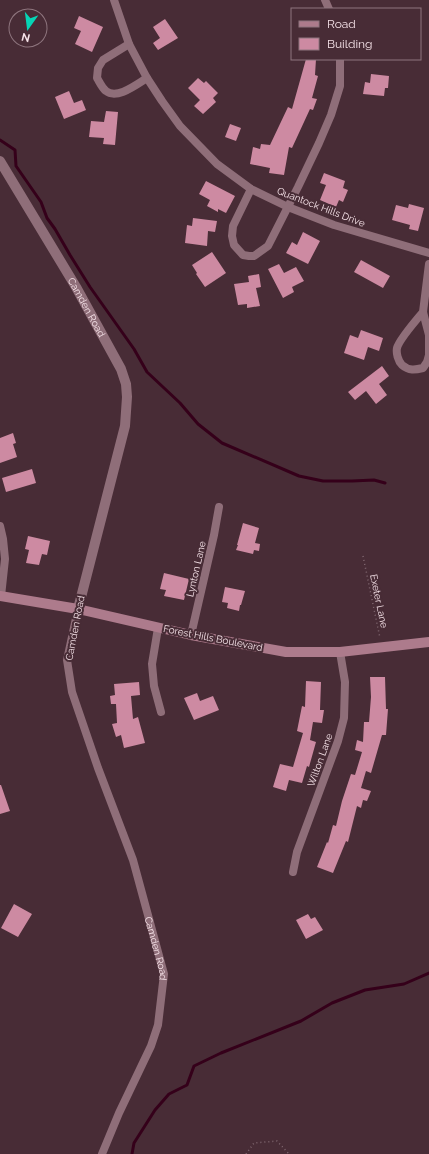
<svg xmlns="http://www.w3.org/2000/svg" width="429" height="1154" viewBox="0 0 429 1154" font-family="Raleway,sans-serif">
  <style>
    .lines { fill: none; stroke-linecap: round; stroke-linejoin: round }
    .stream { stroke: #35001a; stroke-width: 3 }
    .building { fill: #cd8aa2 }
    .path { stroke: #816871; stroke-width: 1.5; stroke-dasharray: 1 3; stroke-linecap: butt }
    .minor { stroke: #8f6e79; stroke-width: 8 }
    .tertiary { stroke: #8f6e79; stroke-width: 10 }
    .secondary { stroke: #ad7b8c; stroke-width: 10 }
    .labels { text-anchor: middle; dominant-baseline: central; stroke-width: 4; stroke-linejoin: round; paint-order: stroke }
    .street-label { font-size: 10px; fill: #f6e3e9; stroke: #482c36 }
  </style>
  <rect width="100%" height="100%" fill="#482c36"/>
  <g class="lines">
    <path class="stream" d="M 0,140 L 15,150 L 16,166 L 41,202 L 47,218 L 55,229 L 70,255 L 90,287 L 134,349 L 147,372 L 180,403 L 198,424 L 222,443 L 299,476 L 323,481 L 352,481 L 374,480 L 385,483
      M 132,1154 L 134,1143 L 155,1110 L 169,1094 L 187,1085 L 194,1066 L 221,1053 L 301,1021 L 332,1003 L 365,990 L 404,984 L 429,973"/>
  </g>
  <path class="building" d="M 79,16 L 103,27 L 92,52 L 75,44 L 81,31 L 74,28 Z
    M 165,19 L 178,38 L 158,50 L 153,43 L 160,38 L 153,27 Z
    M 306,59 L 316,59 L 315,75 L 318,76 L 312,98 L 317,99 L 313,110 L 310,109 L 292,148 L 289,147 L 284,175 L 269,173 L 270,168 L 250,164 L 253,147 L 260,149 L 261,144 L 270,145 L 288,107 L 292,109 Z
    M 371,74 L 389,76 L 388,88 L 385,88 L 384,96 L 363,94 L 365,82 L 370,83 Z
    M 198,78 L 204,83 L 206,81 L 218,93 L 213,98 L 216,102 L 203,114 L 194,106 L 200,100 L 188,88 Z
    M 69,91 L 74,103 L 82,100 L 86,110 L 64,119 L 55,97 Z
    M 106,111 L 118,112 L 115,145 L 103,144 L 104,138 L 89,137 L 91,121 L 104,122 Z
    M 230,124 L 241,128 L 236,141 L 225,137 Z
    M 324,173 L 345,181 L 343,188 L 348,190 L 343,202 L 339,200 L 336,207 L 320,200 L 326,185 L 320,183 Z
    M 206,181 L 235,196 L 226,213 L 218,209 L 218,212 L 207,206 L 210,200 L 199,194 Z
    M 409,204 L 424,208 L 418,231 L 409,229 L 410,225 L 392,220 L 396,205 L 408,208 Z
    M 193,218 L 217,221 L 215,232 L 208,231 L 207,246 L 185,243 L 187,225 L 192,226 Z
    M 303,232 L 320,241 L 308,264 L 286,253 L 292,242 L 297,245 Z
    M 212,252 L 226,273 L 205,287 L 196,274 L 197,273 L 192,265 Z
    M 361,260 L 390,276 L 383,288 L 354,272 Z
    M 279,264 L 284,273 L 296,267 L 304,281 L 292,287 L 294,292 L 283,298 L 268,269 Z
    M 259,274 L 261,287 L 256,288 L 260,306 L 247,308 L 247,304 L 238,305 L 234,284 L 249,282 L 248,276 Z
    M 361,330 L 383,338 L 379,351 L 368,347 L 364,360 L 344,353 L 350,335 L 358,338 Z
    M 382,366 L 389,376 L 379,384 L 387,395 L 376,404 L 366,391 L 355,400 L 348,392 Z
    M 13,433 L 16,443 L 13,444 L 17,457 L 0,463 L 0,438 Z
    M 32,469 L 36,483 L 6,492 L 2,478 Z
    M 243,523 L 259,528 L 255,543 L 260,544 L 259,551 L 254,550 L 253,554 L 236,550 L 238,545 L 237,545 Z
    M 28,536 L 50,541 L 47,555 L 42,554 L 39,565 L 26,563 L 29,550 L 25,549 Z
    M 164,573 L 189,579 L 184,600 L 164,596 L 166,590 L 160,589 Z
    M 225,587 L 245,591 L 241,605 L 240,605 L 239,611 L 227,608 L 228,603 L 222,602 Z
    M 370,677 L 385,677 L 386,709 L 388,709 L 386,735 L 382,735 L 371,773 L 366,771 L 361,788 L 371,791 L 367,801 L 363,800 L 361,808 L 357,806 L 348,842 L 346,841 L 333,873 L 317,867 L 327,842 L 328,843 L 333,825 L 336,826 L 342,801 L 351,774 L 355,775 L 362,752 L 355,750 L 357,740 L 363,742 L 364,722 L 369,722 L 371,697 Z
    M 306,681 L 321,682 L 320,710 L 324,710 L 322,723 L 313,722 L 310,740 L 316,742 L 309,767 L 307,766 L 302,783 L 289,780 L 286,791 L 273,787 L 280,764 L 293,767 L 303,733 L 297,731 L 302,706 L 305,707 Z
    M 139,682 L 140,695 L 131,696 L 133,719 L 138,717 L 145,743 L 124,748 L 121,735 L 116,737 L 112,724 L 117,723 L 116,704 L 111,704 L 110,696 L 115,695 L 114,684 Z
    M 197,693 L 200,701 L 213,696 L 219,710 L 194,720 L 184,698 Z
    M 0,785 L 1,785 L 10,811 L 0,814 Z
    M 14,904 L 32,914 L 18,937 L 1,928 Z
    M 308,914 L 311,919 L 315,917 L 323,930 L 306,939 L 296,920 Z"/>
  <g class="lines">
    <path class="path" d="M 363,556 L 380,638
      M 246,1154 L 254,1143 L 277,1141 L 289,1154"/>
    <g class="minor">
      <path d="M 114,0 L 129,44 L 147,78 L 162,101 L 180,126 L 217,164 L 251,189 L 288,207 L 334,225 L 429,253"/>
      <path d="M 325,0 L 329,9"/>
      <path d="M 129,44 L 103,60 L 98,68 L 97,78 C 99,81 102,88 106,91 C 117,100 137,84 147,78"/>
      <path d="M 251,189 L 233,226 L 232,236 L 234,245 L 243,255 L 249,256 L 254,256 L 268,246 L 298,187 L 319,143 L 331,115 L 340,86 L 340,59"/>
      <path d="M 423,312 C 417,319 399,340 397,348 C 396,353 398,361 402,365 C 409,371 415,370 423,368 L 427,362 L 429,355 L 429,335 L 423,312 L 429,264"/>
      <path d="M 0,526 L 3,539 L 5,559 L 1,596"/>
      <path id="s1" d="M 78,609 L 67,660 L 72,692 L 98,768 L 133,860 L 164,974 L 158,1025 L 151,1046 L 119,1113 L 102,1154"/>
      <path d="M 158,628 L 152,664 L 154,686 L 161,712"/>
      <path d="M 191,635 L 214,535 L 219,507"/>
      <path d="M 293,872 L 297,852 L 338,741 L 344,718 L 345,682 L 340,652"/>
    </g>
    <path class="tertiary" id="s2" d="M 0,161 L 76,287 L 121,369 L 126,384 L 127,397 L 125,426 L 78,609"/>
    <path class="secondary" d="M 0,596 L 78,609 L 191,635 L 286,652 L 340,652 L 429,642"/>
  </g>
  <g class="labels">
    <g class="street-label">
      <text transform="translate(321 207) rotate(21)">Quantock Hills Drive</text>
      <text stroke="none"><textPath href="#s2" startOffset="170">Camden Road</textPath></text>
      <text transform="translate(196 569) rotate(-77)">Lynton Lane</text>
      <text transform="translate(379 601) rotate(78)">Exeter Lane</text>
      <text transform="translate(75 628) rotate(-79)">Camden Road</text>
      <text transform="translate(213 638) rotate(11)">Forest Hills Boulevard</text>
      <text transform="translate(320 760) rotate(-70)">Wilton Lane</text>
      <text stroke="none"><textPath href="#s1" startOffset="355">Camden Road</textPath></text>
    </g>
  </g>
  <rect x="291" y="8" width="130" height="52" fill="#482c36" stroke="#8e757e"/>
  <rect x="299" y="21" width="20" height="6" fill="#ad7b8c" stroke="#8e757e"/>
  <text x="327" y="28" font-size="12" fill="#f6e3e9">Road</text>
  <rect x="299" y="38" width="20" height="12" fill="#cd8aa2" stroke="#8e757e"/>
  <text x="327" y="48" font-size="12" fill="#f6e3e9">Building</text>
  <g transform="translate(28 28) rotate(194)"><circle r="19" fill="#482c36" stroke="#8e757e"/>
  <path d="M0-3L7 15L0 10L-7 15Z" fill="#06d5b6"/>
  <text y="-6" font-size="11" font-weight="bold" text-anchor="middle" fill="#f6e3e9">N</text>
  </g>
</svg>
